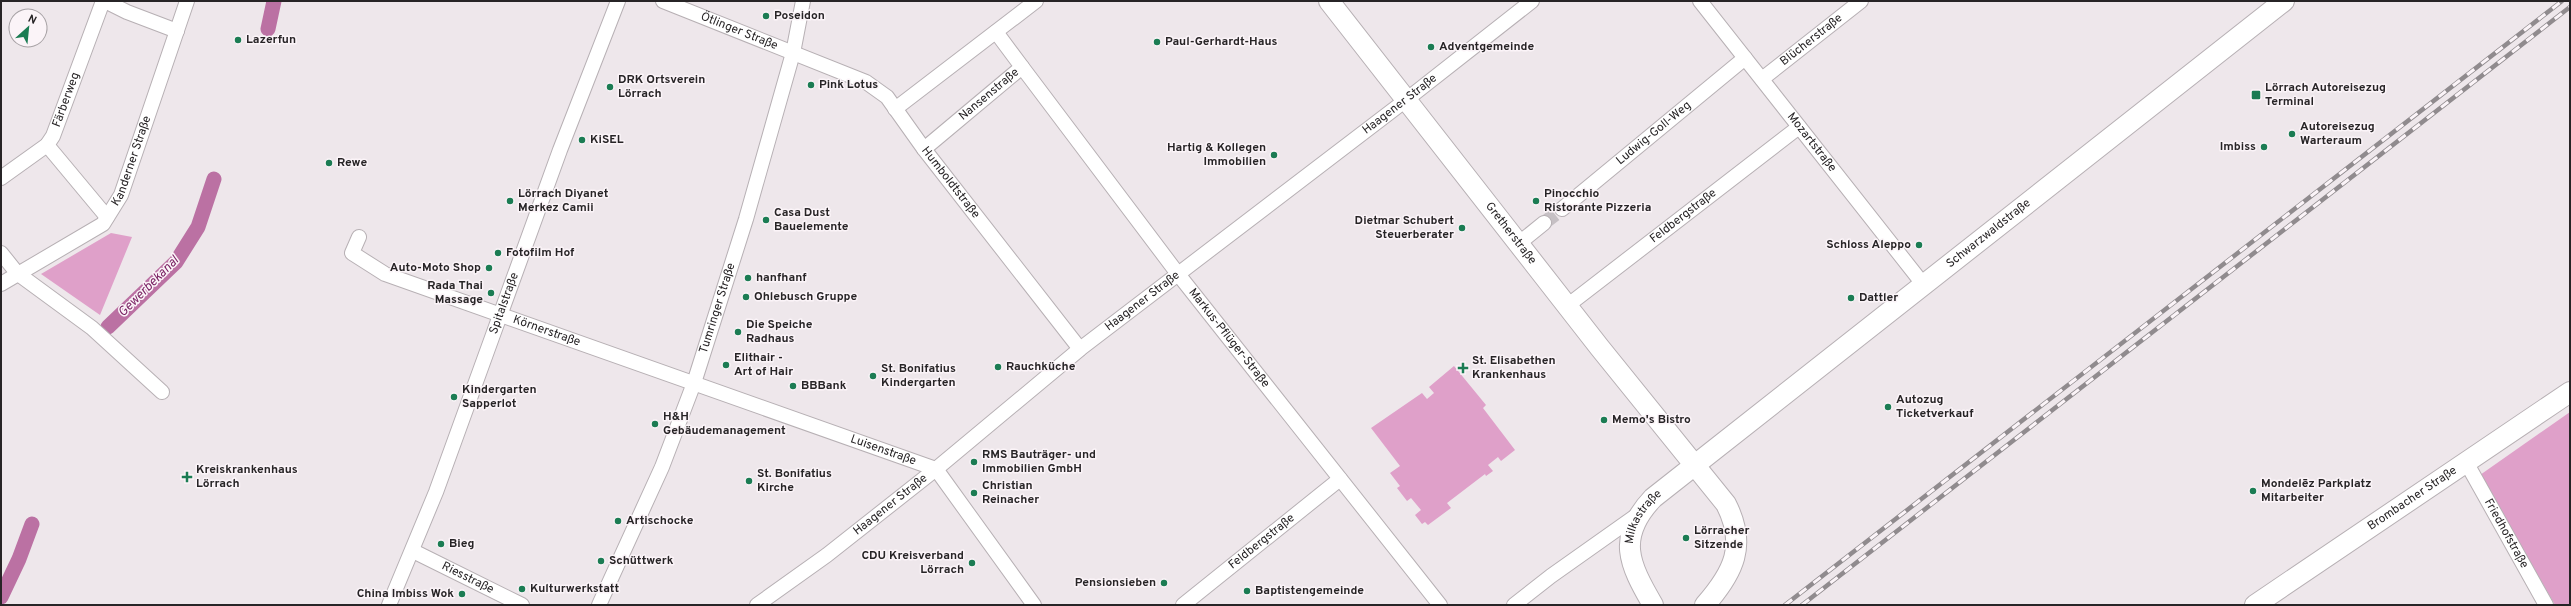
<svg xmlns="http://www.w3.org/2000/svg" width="2571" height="606" viewBox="0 0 2571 606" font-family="Overpass,sans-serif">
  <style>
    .green { fill: #dfa0c9 }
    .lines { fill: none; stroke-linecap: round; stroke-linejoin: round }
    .canal { stroke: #bb71a3; stroke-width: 15 }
    .minor-tunnel { stroke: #c6c0c4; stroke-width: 14; stroke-dasharray: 14 7; stroke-linecap: butt }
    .minor-casing { stroke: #b7b0b4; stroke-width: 16 }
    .secondary-casing { stroke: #b7b0b4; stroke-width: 22 }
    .minor { stroke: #fff; stroke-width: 14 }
    .secondary { stroke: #fff; stroke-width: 20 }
    .rail-casing { stroke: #908b8e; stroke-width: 4.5 }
    .rail { stroke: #fbf4f8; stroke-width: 3; stroke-dasharray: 9; stroke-linecap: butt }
    .poi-dot { fill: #1b7c53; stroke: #fbf4f8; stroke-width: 1.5 }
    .labels { text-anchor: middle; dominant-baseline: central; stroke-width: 3; stroke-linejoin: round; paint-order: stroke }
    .poi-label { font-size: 12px; font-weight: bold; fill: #272426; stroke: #fbf4f8; text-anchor: start }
    .street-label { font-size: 12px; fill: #272426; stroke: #fbf4f8 }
    .water-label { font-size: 13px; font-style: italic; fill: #782062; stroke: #fbf4f8 }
  </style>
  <rect width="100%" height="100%" fill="#eee7eb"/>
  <path class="green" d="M 111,233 L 132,237 L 100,315 L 41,274 Z
    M 1454,366 L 1486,405 L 1483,408 L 1515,450 L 1501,461 L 1498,457 L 1488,465 L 1493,471 L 1486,476 L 1485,474 L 1447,503 L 1451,508 L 1428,525 L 1425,522 L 1422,524 L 1415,515 L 1421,510 L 1411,498 L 1407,501 L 1397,488 L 1400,486 L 1390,473 L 1400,466 L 1371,428 L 1422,393 L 1427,399 L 1434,393 L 1429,387 Z
    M 2570,412 L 2570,605 L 2555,605 L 2480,475 Z"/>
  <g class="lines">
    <path class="canal" d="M 268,29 L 274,1
      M 108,327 L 176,262 L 198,227 L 214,179
      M 1,597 L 19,559 L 32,524"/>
    <path class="minor-tunnel" d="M 1544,223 L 1562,209"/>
    <defs>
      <g id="minor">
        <path d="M 105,1 L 127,12 L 177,31"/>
        <path id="s1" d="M 663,1 L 866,82 L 887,97 L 924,149 L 1080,349"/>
        <path id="s2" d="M 1700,1 L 1923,284"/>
        <path id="s3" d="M 1022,67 L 1178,274 L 1440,605"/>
        <path id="s4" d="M 1762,79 L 1861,1"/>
        <path d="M 895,109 L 1036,1"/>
        <path d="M 47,145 L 107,217"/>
        <path id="s5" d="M 924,149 L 1022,67 L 996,32"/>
        <path id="s6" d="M 1,178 L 47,145 L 53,136 L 103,1"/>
        <path id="s7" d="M 1562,209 L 1745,58"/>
        <path id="s8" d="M 359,237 L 352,253 L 385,274 L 936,469 L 1034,605"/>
        <path d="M 1518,244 L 1544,223"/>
        <path d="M 1,253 L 17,273 L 92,328 L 162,392"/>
        <path id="s9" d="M 1,284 L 103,224 L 121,195 L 187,1"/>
        <path id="s10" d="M 1567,306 L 1799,127"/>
        <path id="s11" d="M 2466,462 L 2546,605"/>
        <path id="s12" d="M 413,551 L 522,605"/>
        <path id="s13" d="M 389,605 L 436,492 L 560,150 L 618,1"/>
        <path id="s14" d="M 599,605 L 662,467 L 694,383 L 746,219 L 793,53 L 803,1"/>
        <path id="s15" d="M 757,605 L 827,555 L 936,469 L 1080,349 L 1406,100 L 1532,1"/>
        <path id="s16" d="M 1183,605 L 1340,479"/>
        <path d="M 1514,605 L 1551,576 L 1640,513"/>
      </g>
      <g id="secondary">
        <path id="s17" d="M 1329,1 L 1600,348 L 1726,504 C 1747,545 1734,572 1705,605"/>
        <path id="s18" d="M 1653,605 C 1629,564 1616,537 1653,498 L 2284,1"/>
        <path id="s19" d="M 2255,605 L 2570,392"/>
      </g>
    </defs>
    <use href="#minor" class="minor-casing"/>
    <use href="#secondary" class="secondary-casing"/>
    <use href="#minor" class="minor"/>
    <use href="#secondary" class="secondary"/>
    <defs>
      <path id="rail" d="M 1785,605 L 2562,1
        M 1802,605 L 2570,7"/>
    </defs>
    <use href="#rail" class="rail-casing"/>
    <use href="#rail" class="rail"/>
  </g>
  <g class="poi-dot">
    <circle cx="766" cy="16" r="4"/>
    <circle cx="238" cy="40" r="4"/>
    <circle cx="1157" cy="42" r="4"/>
    <circle cx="1431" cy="47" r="4"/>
    <circle cx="811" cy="85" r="4"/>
    <circle cx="610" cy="87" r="4"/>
    <rect x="2251" y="90" width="10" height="10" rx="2"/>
    <circle cx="2292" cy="134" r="4"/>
    <circle cx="582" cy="140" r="4"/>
    <circle cx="2264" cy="147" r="4"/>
    <circle cx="1274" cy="155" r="4"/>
    <circle cx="329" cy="163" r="4"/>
    <circle cx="510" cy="201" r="4"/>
    <circle cx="1536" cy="201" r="4"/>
    <circle cx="766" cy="220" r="4"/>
    <circle cx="1462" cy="228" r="4"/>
    <circle cx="1919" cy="245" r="4"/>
    <circle cx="498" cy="253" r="4"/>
    <circle cx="489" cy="268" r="4"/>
    <circle cx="748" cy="278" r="4"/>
    <circle cx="491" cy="293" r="4"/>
    <circle cx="746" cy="297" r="4"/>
    <circle cx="1851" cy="298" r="4"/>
    <circle cx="738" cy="332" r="4"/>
    <circle cx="726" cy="365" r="4"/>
    <circle cx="998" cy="367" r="4"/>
    <path d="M1461 362h4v4h4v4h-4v4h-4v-4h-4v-4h4z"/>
    <circle cx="873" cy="376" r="4"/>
    <circle cx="793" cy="386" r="4"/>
    <circle cx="454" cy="397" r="4"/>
    <circle cx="1888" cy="407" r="4"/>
    <circle cx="1604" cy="420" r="4"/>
    <circle cx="655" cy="424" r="4"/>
    <circle cx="974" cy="462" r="4"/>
    <path d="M185 471h4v4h4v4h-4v4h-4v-4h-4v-4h4z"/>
    <circle cx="749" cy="481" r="4"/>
    <circle cx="2253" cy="491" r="4"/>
    <circle cx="974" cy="493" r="4"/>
    <circle cx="618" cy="521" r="4"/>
    <circle cx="1686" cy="538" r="4"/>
    <circle cx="441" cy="544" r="4"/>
    <circle cx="601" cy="561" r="4"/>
    <circle cx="972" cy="563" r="4"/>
    <circle cx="1164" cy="583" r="4"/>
    <circle cx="522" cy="589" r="4"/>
    <circle cx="1247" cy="591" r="4"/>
    <circle cx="462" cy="594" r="4"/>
  </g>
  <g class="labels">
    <g class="poi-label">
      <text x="774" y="16">Poseidon</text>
      <text x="246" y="40">Lazerfun</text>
      <text x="1165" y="42">Paul-Gerhardt-Haus</text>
      <text x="1439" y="47">Adventgemeinde</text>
      <text x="618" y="80">DRK Ortsverein<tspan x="618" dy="14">Lörrach</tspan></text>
      <text x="819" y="85">Pink Lotus</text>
      <text x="2265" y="88">Lörrach Autoreisezug<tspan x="2265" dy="14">Terminal</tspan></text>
      <text x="2300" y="127">Autoreisezug<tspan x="2300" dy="14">Warteraum</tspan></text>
      <text x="590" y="140">KiSEL</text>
      <text x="2256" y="147" text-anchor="end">Imbiss</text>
      <text x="1266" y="148" text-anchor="end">Hartig &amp; Kollegen<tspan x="1266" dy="14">Immobilien</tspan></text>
      <text x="337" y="163">Rewe</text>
      <text x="518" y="194">Lörrach Diyanet<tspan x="518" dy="14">Merkez Camii</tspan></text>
      <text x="1544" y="194">Pinocchio<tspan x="1544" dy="14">Ristorante Pizzeria</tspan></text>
      <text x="774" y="213">Casa Dust<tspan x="774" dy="14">Bauelemente</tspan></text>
      <text x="1454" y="221" text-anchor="end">Dietmar Schubert<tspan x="1454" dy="14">Steuerberater</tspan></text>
      <text x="1911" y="245" text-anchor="end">Schloss Aleppo</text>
      <text x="506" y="253">Fotofilm Hof</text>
      <text x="481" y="268" text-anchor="end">Auto-Moto Shop</text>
      <text x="756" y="278">hanfhanf</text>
      <text x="483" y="286" text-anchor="end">Rada Thai<tspan x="483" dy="14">Massage</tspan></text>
      <text x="754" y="297">Ohlebusch Gruppe</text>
      <text x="1859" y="298">Dattler</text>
      <text x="746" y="325">Die Speiche<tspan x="746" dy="14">Radhaus</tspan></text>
      <text x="734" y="358">Elithair -<tspan x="734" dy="14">Art of Hair</tspan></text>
      <text x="1472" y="361">St. Elisabethen<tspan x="1472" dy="14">Krankenhaus</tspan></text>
      <text x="1006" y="367">Rauchküche</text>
      <text x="881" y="369">St. Bonifatius<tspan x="881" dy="14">Kindergarten</tspan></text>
      <text x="801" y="386">BBBank</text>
      <text x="462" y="390">Kindergarten<tspan x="462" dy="14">Sapperlot</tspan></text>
      <text x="1896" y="400">Autozug<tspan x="1896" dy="14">Ticketverkauf</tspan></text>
      <text x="663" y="417">H&amp;H<tspan x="663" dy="14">Gebäudemanagement</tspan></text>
      <text x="1612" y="420">Memo's Bistro</text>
      <text x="982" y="455">RMS Bauträger- und<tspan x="982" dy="14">Immobilien GmbH</tspan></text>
      <text x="196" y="470">Kreiskrankenhaus<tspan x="196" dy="14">Lörrach</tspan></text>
      <text x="757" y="474">St. Bonifatius<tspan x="757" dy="14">Kirche</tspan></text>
      <text x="2261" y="484">Mondelēz Parkplatz<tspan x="2261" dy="14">Mitarbeiter</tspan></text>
      <text x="982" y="486">Christian<tspan x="982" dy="14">Reinacher</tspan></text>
      <text x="626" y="521">Artischocke</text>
      <text x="1694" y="531">Lörracher<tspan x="1694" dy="14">Sitzende</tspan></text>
      <text x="449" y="544">Bieg</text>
      <text x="964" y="556" text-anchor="end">CDU Kreisverband<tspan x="964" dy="14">Lörrach</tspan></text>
      <text x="609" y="561">Schüttwerk</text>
      <text x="1156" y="583" text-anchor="end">Pensionsieben</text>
      <text x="530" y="589">Kulturwerkstatt</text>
      <text x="1255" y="591">Baptistengemeinde</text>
      <text x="454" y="594" text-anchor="end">China Imbiss Wok</text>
    </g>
    <g class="street-label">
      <text stroke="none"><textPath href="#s1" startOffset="82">Ötlinger Straße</textPath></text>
      <text stroke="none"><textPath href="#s4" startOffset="63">Blücherstraße</textPath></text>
      <text stroke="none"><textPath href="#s5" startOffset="85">Nansenstraße</textPath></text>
      <text stroke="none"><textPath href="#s6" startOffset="106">Färberweg</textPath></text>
      <text stroke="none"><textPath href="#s15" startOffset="815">Haagener Straße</textPath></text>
      <text stroke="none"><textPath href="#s7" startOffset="119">Ludwig-Goll-Weg</textPath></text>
      <text stroke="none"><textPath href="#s2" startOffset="180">Mozartstraße</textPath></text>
      <text stroke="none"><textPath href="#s9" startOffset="188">Kanderner Straße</textPath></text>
      <text stroke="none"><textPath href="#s1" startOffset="351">Humboldtstraße</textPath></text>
      <text stroke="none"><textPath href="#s10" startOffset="147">Feldbergstraße</textPath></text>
      <text stroke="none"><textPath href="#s18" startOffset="546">Schwarzwaldstraße</textPath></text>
      <text stroke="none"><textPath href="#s17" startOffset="295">Gretherstraße</textPath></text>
      <text stroke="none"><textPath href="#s15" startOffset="491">Haagener Straße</textPath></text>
      <text stroke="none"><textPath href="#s13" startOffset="323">Spitalstraße</textPath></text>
      <text stroke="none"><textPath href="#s14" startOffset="320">Tumringer Straße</textPath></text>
      <text stroke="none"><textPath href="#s8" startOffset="228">Körnerstraße</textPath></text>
      <text stroke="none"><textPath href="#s3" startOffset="341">Markus-Pflüger-Straße</textPath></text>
      <text stroke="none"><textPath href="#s8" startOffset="585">Luisenstraße</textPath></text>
      <text stroke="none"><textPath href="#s19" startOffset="190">Brombacher Straße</textPath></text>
      <text stroke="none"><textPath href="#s15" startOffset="167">Haagener Straße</textPath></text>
      <text stroke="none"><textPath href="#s18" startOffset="97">Milkastraße</textPath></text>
      <text stroke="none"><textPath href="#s11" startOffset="82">Friedhofstraße</textPath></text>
      <text stroke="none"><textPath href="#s16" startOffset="101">Feldbergstraße</textPath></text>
      <text stroke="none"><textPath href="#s12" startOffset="61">Riesstraße</textPath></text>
    </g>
    <g class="water-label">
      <text transform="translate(149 287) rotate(-45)">Gewerbekanal</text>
    </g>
  </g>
  <rect width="2571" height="606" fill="none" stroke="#272426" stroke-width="4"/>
  <g transform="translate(28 28) rotate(27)"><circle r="19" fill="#fbf4f8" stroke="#a6a1a4"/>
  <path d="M0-3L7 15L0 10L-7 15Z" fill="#1b7c53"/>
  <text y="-6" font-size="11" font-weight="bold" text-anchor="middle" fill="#272426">N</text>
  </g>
</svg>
